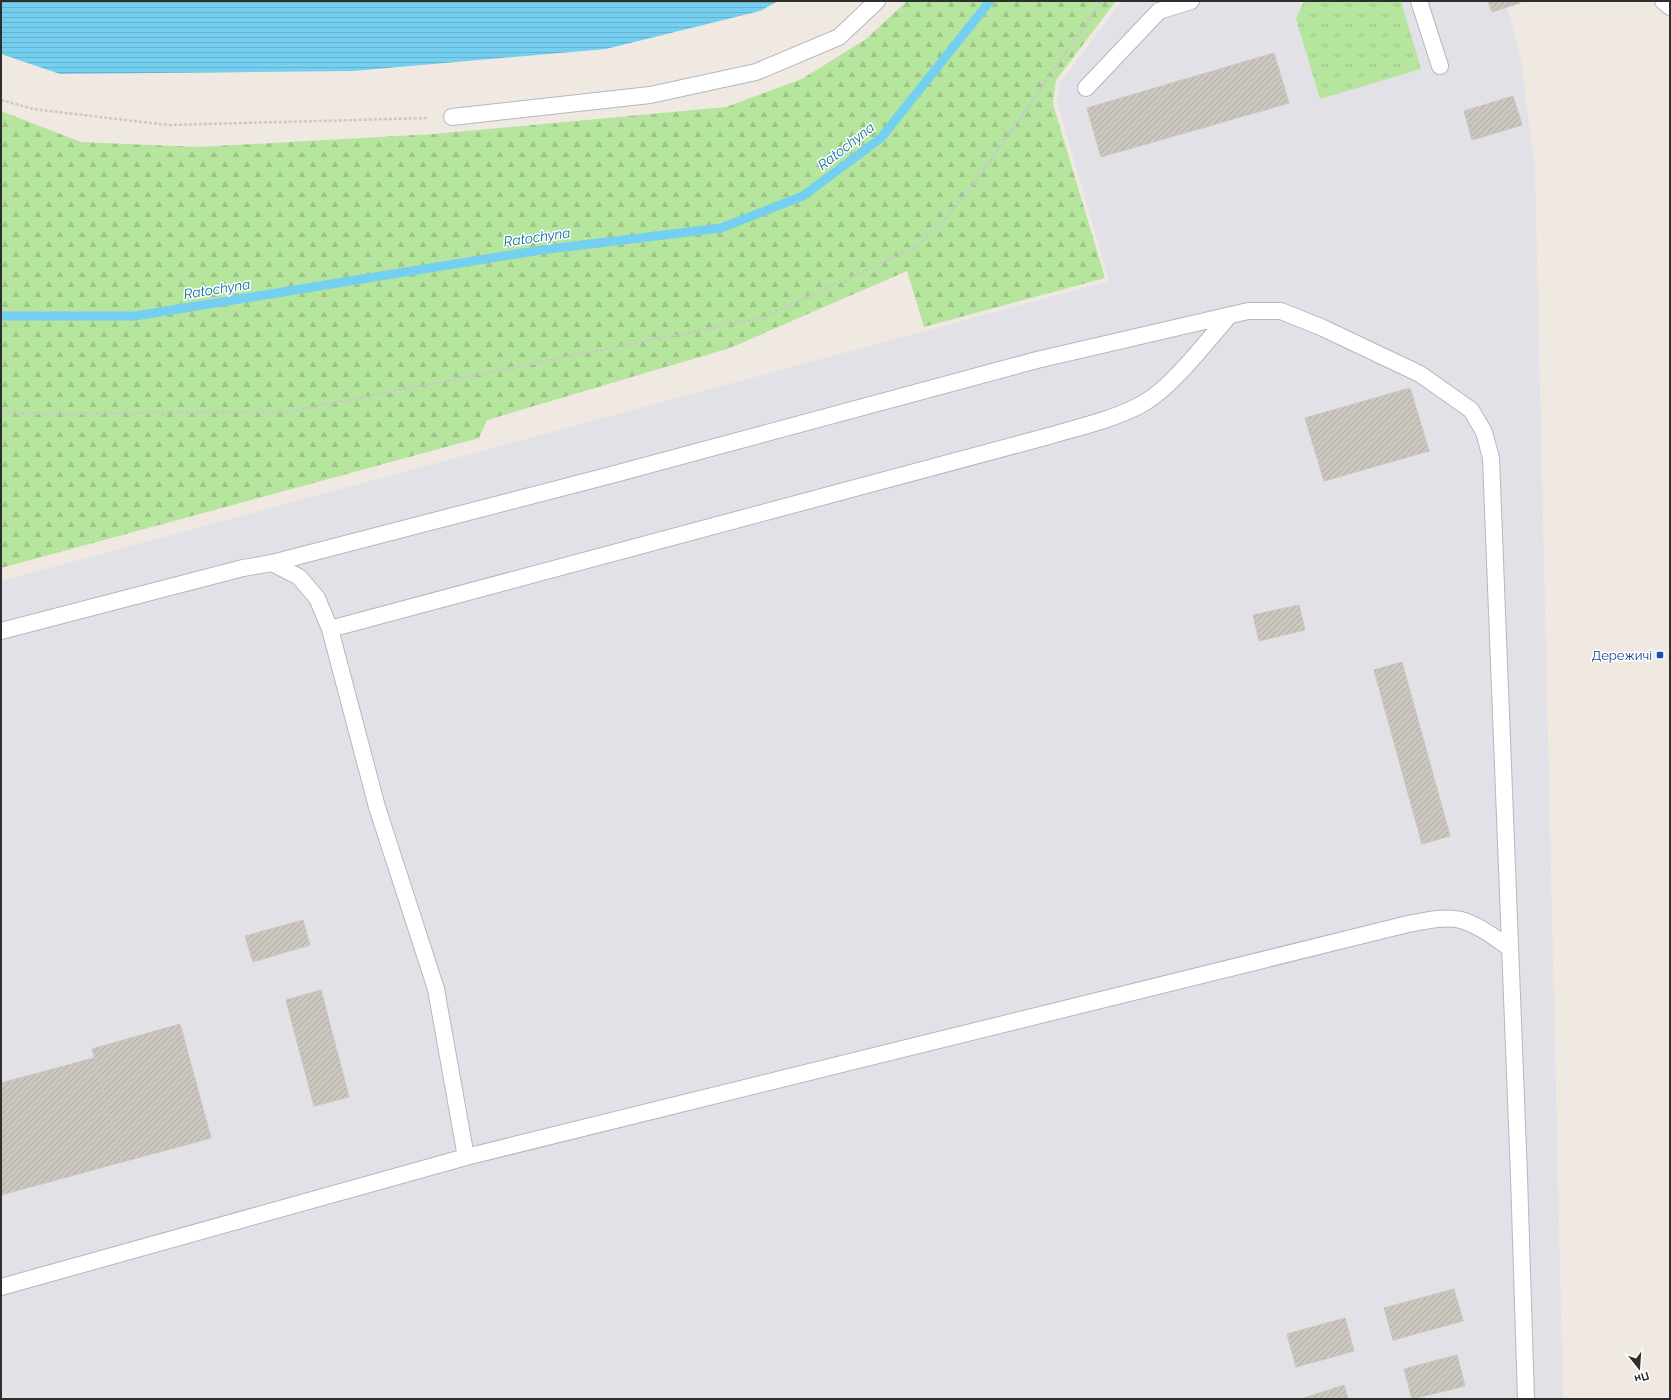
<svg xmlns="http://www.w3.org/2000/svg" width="1671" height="1400" viewBox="0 0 1671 1400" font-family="Raleway,sans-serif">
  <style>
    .industrial { fill: #e3e1e8 }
    .grass { fill: url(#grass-tufts) }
    .forest { fill: url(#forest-firs) }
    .water { fill: url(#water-rules) }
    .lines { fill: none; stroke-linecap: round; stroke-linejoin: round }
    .stream { stroke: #75cff0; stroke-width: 9 }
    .building { fill: url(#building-hatch); stroke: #cbc5ba }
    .lane-casing { stroke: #b4b7c1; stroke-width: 18 }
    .path { stroke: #c9c9c9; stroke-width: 2.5; stroke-dasharray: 3 2; stroke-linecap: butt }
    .lane { stroke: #fff; stroke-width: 16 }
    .transit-dot { fill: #1a4fb4; stroke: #fff; stroke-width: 1.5 }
    .labels { text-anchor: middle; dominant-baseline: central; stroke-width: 3; stroke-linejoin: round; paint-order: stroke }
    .transit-label { font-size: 13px; fill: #164399; stroke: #fff; text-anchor: end }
    .water-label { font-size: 14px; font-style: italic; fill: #0d6fa3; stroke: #fff }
  </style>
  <defs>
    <pattern id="grass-tufts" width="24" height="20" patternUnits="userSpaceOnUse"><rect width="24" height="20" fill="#b6e59e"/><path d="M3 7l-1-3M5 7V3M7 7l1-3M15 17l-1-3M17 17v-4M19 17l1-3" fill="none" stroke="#9dc588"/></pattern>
    <pattern id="forest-firs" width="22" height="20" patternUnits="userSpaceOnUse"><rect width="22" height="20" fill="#b6e59e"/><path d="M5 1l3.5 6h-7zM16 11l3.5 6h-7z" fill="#9dc588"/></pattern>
    <pattern id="water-rules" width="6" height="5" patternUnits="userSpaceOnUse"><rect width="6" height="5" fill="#75cff0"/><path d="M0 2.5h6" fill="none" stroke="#66b2ce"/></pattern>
    <pattern id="building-hatch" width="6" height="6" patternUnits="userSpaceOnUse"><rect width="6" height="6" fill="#cbc7bf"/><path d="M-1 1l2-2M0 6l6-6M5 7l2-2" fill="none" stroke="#afaba4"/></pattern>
  </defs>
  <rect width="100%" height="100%" fill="#efe9e1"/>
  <path class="industrial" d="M 1122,1 L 1519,1 L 1520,3 L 1507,7 L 1520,54 L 1535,169 L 1563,1399 L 1,1399 L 1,581 L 1109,281 L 1057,102 L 1060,83 Z"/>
  <path class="grass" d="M 1304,1 L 1401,1 L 1421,69 L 1320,99 L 1296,19 Z"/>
  <path class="forest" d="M 907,1 L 1116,1 L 1056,80 L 1053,104 L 1105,278 L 924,327 L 907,271 L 730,348 L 487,420 L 479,438 L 1,568 L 1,111 L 81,142 L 199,147 L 434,134 L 726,107 L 802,79 L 866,39 Z"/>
  <path class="water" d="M 1,1 L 778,1 L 760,11 L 606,49 L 353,71 L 60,74 L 1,54 Z"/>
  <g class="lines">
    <path class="stream" d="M 1,316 L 135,316 L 541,250 L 721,228 L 803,196 L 881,138 L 990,1"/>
  </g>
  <path class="building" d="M 1488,1 L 1519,1 L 1520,3 L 1492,12 Z
    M 1274,53 L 1289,103 L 1101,157 L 1087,108 Z
    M 1513,96 L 1522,125 L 1472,140 L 1464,111 Z
    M 1410,388 L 1429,451 L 1324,481 L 1305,418 Z
    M 1299,605 L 1305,630 L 1259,641 L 1253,615 Z
    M 1402,662 L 1450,836 L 1422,844 L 1374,670 Z
    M 303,920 L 310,945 L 253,962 L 245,936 Z
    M 321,990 L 349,1097 L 314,1106 L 286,1000 Z
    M 180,1024 L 211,1138 L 122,1162 L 92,1049 Z
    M 94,1058 L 122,1162 L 1,1195 L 1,1083 Z
    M 1454,1289 L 1463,1321 L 1393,1340 L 1384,1308 Z
    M 1345,1318 L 1354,1351 L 1296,1367 L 1287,1334 Z
    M 1457,1355 L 1465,1386 L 1412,1399 L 1404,1369 Z
    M 1344,1385 L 1348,1399 L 1301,1399 Z"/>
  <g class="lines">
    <defs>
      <path id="lane" d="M 1419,1 L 1440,66
        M 1663,1 L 1670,7
        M 1086,88 L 1159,11 L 1191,1
        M 452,117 L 650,95 L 756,72 L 839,37 L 877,1
        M 272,563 L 611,475 L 1037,360 L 1248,311 L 1281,311 L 1323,328 L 1420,374 L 1471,410 L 1484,432 L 1491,458 L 1519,1176 L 1526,1399
        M 330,629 L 1049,436 C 1079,427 1116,419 1144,403 C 1173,386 1206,342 1229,316
        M 1,631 L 243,568 L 272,563 L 299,577 L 317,598 L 330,629 L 377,807 L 436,989 L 466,1157
        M 1,1287 L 466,1157 L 1408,924 C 1424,921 1446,916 1461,920 C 1479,925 1495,938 1510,948"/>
    </defs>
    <use href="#lane" class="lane-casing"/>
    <path class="path" d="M 1,100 L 33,109 L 168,125 L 428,118
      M 1,413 L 61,414 L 294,411 L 762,318 L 916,247 L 946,218 L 979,177 L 1102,1"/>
    <use href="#lane" class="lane"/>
  </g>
  <rect class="transit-dot" x="1656" y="651" width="8" height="8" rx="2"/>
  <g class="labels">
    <g class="transit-label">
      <text x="1652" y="655">Дережичі</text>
    </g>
    <g class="water-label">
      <text transform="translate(846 146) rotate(-38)">Ratochyna</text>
      <text transform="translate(537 237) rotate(-8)">Ratochyna</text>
      <text transform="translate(217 289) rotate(-9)">Ratochyna</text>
    </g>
  </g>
  <rect width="1671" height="1400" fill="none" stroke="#2e2e2e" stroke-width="4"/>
  <g transform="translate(1639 1368) rotate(163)" stroke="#ffffff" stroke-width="3" paint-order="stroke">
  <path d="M0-3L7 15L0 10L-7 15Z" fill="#2e2e2e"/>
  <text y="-6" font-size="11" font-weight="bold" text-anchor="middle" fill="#2e2e2e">Пн</text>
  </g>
</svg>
